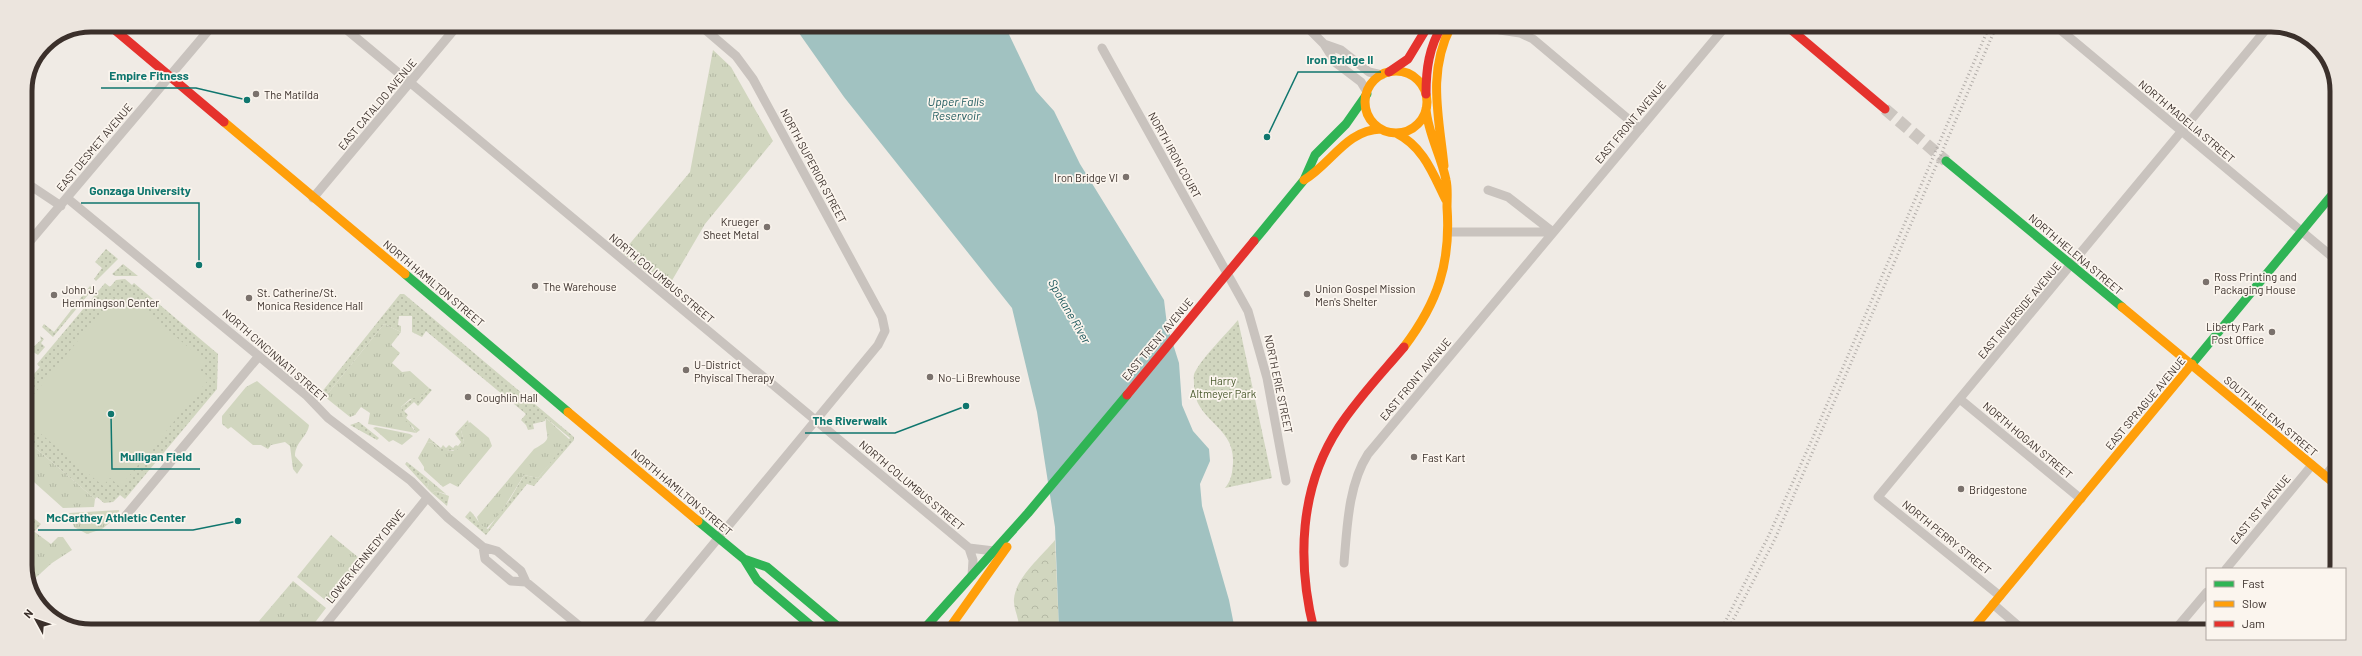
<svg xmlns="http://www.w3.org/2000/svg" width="2362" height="656" viewBox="0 0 2362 656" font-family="Barlow,sans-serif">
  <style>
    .grass { fill: url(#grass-tufts) }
    .forest { fill: url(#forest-crowns) }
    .park { fill: url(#park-dots) }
    .pitch { fill: #d1d6bf }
    .water { fill: #a1c2c1 }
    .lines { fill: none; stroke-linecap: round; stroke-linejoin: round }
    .secondary-tunnel { stroke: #ccc6c0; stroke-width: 12; stroke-dasharray: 12 6; stroke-linecap: butt }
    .street { stroke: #c9c3be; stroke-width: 9 }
    .fast { stroke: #30b455; stroke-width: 9 }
    .slow { stroke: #ff9f0a; stroke-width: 9 }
    .jam { stroke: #e5322d; stroke-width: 9 }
    .rail { stroke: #b1aca8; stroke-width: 3; stroke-dasharray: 1 3; stroke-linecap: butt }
    .poi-dot { fill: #7a716c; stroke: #fbf5ee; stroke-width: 1.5 }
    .labels { text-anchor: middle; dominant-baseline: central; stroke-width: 3.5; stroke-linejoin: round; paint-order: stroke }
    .poi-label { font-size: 11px; fill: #3b302b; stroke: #fbf5ee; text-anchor: start }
    .street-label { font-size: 11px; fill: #3b302b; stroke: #fbf5ee }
    .park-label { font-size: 11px; fill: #4a5a2e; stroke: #fbf5ee }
    .water-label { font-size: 12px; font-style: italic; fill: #1f5a5e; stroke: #fbf5ee }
    .rim { fill: none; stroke: #3b302b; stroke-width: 5 }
    .leader { fill: none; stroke: #0f766e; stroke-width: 1.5 }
    .callout-dot { fill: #0f766e; stroke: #fbf5ee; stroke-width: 1.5 }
    .callout-label { font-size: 12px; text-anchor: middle; font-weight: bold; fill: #0f766e; stroke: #fbf5ee; stroke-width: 3.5; stroke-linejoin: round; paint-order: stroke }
  </style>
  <defs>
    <pattern id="grass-tufts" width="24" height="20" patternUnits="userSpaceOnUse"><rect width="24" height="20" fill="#d1d6bf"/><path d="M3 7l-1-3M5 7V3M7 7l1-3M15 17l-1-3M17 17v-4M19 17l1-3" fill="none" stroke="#b4b8a4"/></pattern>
    <pattern id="forest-crowns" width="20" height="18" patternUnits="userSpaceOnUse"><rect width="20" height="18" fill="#d1d6bf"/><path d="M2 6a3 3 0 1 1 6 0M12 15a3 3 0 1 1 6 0" fill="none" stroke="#b4b8a4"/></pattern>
    <pattern id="park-dots" width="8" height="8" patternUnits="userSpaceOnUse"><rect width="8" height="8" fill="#d1d6bf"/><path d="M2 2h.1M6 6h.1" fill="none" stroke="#b4b8a4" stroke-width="1.8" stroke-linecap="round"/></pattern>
  </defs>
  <rect width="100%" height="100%" fill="#f0ebe5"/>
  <path class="grass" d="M 713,50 L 731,67 L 773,141 L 705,224 L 667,289 L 622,253 L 690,172 Z
    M 384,324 L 401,332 L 391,345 L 400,353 L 392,363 L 402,372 L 410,371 L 429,388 L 420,398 L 410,399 L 401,407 L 403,414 L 416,433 L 368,424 L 370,413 L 361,407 L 355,415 L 350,417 L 325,397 Z
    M 257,381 L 309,425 C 308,436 295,442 295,456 L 303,465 L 297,474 L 293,469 L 290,446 L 285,442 L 271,445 L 268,449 L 261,445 L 253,445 L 231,427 L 228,429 L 222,424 L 222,416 L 246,387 Z
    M 546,418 L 570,440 L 538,478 L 524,475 L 500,514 L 486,529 L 479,523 L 477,517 L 534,449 C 556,437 544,438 546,418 Z
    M 470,422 L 489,438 L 492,446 L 458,487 L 450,483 L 443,487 L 424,470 L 424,467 L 418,458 L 427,442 L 433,443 L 439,449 L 453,451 L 464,442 L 461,430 Z
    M 376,427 L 410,434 L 413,436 L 402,445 L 393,440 L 389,442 L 373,428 Z
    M 25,439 L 95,499 L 94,507 L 63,508 L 25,474 Z
    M 427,478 L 446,494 L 436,491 L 432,493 L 427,488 L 429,483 Z
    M 119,510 L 118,516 L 102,529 L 87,534 L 74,527 L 69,513 Z
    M 28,527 L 51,544 L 58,537 L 63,537 L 72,550 L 52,563 L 31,582 L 25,569 L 25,528 Z
    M 331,535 L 364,562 L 330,604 L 297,577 Z
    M 293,581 L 326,608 L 310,629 L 268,629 L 259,621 Z"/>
  <path class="forest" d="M 1055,540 L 1059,630 L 1019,630 C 1020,619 1013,609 1014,599 C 1016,577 1042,556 1055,540 Z"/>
  <path class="park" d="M 106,249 L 118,259 L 96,281 L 94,279 L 102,268 L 95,262 Z
    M 123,264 L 138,276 L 115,276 L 112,274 Z
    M 125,279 L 132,285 L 134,283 L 218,354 L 217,389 L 125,499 L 120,495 L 113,502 L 104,503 L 97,497 L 95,499 L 25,439 L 25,384 L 40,367 L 37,364 L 105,283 L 110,287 L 116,280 Z
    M 90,286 L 93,289 L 53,337 L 42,327 L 44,324 L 54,332 Z
    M 400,294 L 404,294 L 574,437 L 574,440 L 534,486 L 527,484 L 486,535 L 465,517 L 470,511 C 477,517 479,526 488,529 L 510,499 L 524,475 L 538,478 L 570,438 L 546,418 L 545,421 L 533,424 L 534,429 L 528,430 L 526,425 L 521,420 L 526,414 L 426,331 L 422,337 L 412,332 L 412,316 L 399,316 L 398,325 L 401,326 L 401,332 L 384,324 L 325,397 L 321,393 Z
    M 1238,320 L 1272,478 L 1225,488 C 1232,479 1232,473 1233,463 C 1235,424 1193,422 1194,384 C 1194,380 1193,375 1195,372 C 1202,358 1227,333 1238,320 Z
    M 40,336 L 44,339 L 41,343 L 45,347 L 38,355 L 30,350 L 41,340 Z
    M 429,388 L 432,390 L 418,406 L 414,402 L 404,411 L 408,415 L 406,418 L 420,430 L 416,433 L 413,427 L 404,420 L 401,407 L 413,398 L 420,398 Z
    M 468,420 L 469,424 L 461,430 L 464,442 L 457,450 L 441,451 L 433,443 L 427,442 L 429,438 L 441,448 L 443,445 L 446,448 L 449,445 L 453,448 L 456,445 L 458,446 L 461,442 L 455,434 Z
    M 359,422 L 379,438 L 377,440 L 350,425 Z
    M 407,462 L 427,478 L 429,483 L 427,488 L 405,464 Z
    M 436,491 L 449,496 L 447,506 L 432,493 Z
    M 31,516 L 41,524 L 35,531 L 28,527 L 25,528 L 25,523 Z"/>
  <path class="pitch" d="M 113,298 L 124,307 L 131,299 L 206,362 L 200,370 L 210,378 L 120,487 L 110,478 L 103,486 L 28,423 L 34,415 L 25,408 L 25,405 Z"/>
  <path class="water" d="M 794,26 L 1005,26 L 1036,91 L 1054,111 L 1080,164 L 1164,300 L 1167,325 L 1179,363 L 1182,405 L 1193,431 L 1209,449 L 1210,461 L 1200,484 L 1202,506 L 1229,600 L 1235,630 L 1059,630 L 1055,527 L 1037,412 L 1012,308 L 844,97 Z"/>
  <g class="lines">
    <path class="secondary-tunnel" d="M 1885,109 L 1946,161"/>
    <path class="street" d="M 341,25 L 969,548 L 994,551
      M 1306,26 L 1324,44 L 1336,63 L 1361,82 L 1367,92
      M 2057,27 L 2336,260
      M 1500,30 L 1520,33 L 1533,39 L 1640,129
      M 1324,44 L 1341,50 L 1369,72 L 1382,75
      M 1102,48 L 1248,311 L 1267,378 L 1286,481
      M 25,182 L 61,206
      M 1488,190 L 1508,197 L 1553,232
      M 67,198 L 306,395 L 328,418 L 411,481 L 448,518 L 483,547 L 497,551 L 521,571 L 526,582 L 583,629
      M 313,198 L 458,25
      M 1448,232 L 1553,232
      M 25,247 L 213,25
      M 1961,400 L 2081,499
      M 2325,476 L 2335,464
      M 123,519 L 259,356
      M 483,547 L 485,559 L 511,581 L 526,582
      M 969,548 L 973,560 L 972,576
      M 1344,563 C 1347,529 1348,485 1368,454 L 1725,27
      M 2226,569 L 2312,465
      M 2000,596 L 1878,497 L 2268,27
      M 1993,604 L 2024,631
      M 322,629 L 427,498
      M 643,629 L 878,345 L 885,331 L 882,317 L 753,79 L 736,56 L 701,26
      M 2174,631 L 2207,592"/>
    <path class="fast" d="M 1946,161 L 2122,307
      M 1254,241 L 1304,180 L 1315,155 L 1346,124 L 1367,94
      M 405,274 L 568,412
      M 2192,364 L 2336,190
      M 698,521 L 744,559 L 767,567 L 842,630
      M 744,559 L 757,580 L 816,630
      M 923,630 L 1028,513 L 1127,395"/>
    <path class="slow" d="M1365 102a31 31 0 1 1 62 0a31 31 0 1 1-62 0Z
      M 224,122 L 405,274
      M 1396,133 C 1424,147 1433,174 1446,200
      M 1444,166 C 1439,116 1427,73 1451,26
      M 1304,180 C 1332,163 1346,130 1381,129
      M 2122,307 L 2335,484
      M 1404,347 C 1438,302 1451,263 1447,207 C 1447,198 1448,188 1446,180 C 1441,155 1428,134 1426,109
      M 568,412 L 698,521
      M 948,630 L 1007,547
      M 1971,631 L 2192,364"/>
    <path class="jam" d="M 109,25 L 224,122
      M 1788,27 L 1885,109
      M 1389,72 L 1408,59 L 1428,26
      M 1426,94 C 1426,69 1429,47 1442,26
      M 1127,395 L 1254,241
      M 1314,630 C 1297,562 1299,488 1339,427 C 1358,398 1382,373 1404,347"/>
    <path class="rail" d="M 1721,630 L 1769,535 L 1810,444 L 1989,27
      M 1728,630 L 1775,539 L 1996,27"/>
  </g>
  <g class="poi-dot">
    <circle cx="256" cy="94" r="4"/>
    <circle cx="1126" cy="177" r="4"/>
    <circle cx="767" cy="227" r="4"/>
    <circle cx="2206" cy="282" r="4"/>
    <circle cx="535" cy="286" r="4"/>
    <circle cx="1307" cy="294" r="4"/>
    <circle cx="54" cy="295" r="4"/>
    <circle cx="249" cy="298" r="4"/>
    <circle cx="2272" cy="332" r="4"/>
    <circle cx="686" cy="370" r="4"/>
    <circle cx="930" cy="377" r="4"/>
    <circle cx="468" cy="397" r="4"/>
    <circle cx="1414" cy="457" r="4"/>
    <circle cx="1961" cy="489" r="4"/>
  </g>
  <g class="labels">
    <g class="poi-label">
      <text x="264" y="94">The Matilda</text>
      <text x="1118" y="177" text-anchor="end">Iron Bridge VI</text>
      <text x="759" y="221" text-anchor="end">Krueger<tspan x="759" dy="13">Sheet Metal</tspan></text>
      <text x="2214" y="276">Ross Printing and<tspan x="2214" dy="13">Packaging House</tspan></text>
      <text x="543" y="286">The Warehouse</text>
      <text x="1315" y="288">Union Gospel Mission<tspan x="1315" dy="13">Men's Shelter</tspan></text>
      <text x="62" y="289">John J.<tspan x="62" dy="13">Hemmingson Center</tspan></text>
      <text x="257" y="292">St. Catherine/St.<tspan x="257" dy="13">Monica Residence Hall</tspan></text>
      <text x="2264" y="326" text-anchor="end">Liberty Park<tspan x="2264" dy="13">Post Office</tspan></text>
      <text x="694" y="364">U-District<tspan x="694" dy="13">Phyiscal Therapy</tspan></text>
      <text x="938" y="377">No-Li Brewhouse</text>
      <text x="476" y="397">Coughlin Hall</text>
      <text x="1422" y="457">Fast Kart</text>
      <text x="1969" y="489">Bridgestone</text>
    </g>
    <g class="street-label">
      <text transform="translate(377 104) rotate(-50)">EAST CATALDO AVENUE</text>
      <text transform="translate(2187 121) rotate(40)">NORTH MADELIA STREET</text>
      <text transform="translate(1630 122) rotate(-50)">EAST FRONT AVENUE</text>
      <text transform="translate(94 147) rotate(-50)">EAST DESMET AVENUE</text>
      <text transform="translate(1175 155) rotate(61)">NORTH IRON COURT</text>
      <text transform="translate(814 166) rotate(62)">NORTH SUPERIOR STREET</text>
      <text transform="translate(2076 254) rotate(40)">NORTH HELENA STREET</text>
      <text transform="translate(662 278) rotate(40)">NORTH COLUMBUS STREET</text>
      <text transform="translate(434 283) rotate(40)">NORTH HAMILTON STREET</text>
      <text transform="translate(2019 310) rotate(-50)">EAST RIVERSIDE AVENUE</text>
      <text transform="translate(1157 339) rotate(-50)">EAST TRENT AVENUE</text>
      <text transform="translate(275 355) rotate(41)">NORTH CINCINNATI STREET</text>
      <text transform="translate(1415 379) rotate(-50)">EAST FRONT AVENUE</text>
      <text transform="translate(1279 384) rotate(78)">NORTH ERIE STREET</text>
      <text transform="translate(2145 403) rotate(-50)">EAST SPRAGUE AVENUE</text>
      <text transform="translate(2271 416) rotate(40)">SOUTH HELENA STREET</text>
      <text transform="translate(2028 440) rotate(40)">NORTH HOGAN STREET</text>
      <text transform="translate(912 485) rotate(40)">NORTH COLUMBUS STREET</text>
      <text transform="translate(682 492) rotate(40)">NORTH HAMILTON STREET</text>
      <text transform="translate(2260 509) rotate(-50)">EAST 1ST AVENUE</text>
      <text transform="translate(1947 537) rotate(39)">NORTH PERRY STREET</text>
      <text transform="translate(365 556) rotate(-51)">LOWER KENNEDY DRIVE</text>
    </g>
    <g class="park-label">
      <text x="1223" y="380">Harry<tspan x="1223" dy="13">Altmeyer Park</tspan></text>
    </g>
    <g class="water-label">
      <text x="956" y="101">Upper Falls<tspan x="956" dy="14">Reservoir</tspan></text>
      <text transform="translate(1070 311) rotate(60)">Spokane River</text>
    </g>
  </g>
  <path d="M0 0H2362V656H0ZM91 32H2271A59 59 0 0 1 2330 91V565A59 59 0 0 1 2271 624H91A59 59 0 0 1 32 565V91A59 59 0 0 1 91 32Z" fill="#ece5de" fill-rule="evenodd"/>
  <path class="rim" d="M91 32H2271A59 59 0 0 1 2330 91V565A59 59 0 0 1 2271 624H91A59 59 0 0 1 32 565V91A59 59 0 0 1 91 32Z"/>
  <path class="leader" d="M1267 137L1298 72H1381M247 100L196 88H101M199 265L199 203H81M966 406L895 433H805M111 414L112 469H200M238 521L193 530H38"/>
  <g class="callout-dot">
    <circle cx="1267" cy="137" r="4"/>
    <circle cx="247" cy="100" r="4"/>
    <circle cx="199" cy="265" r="4"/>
    <circle cx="966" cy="406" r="4"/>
    <circle cx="111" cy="414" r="4"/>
    <circle cx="238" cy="521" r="4"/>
  </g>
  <g class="callout-label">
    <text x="1340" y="64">Iron Bridge II</text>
    <text x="149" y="80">Empire Fitness</text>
    <text x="140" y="195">Gonzaga University</text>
    <text x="850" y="425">The Riverwalk</text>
    <text x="156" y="461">Mulligan Field</text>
    <text x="116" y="522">McCarthey Athletic Center</text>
  </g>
  <rect x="2206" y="568" width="140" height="72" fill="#fbf5ee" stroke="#aea6a0"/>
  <rect x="2214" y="581" width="20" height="6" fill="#30b455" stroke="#aea6a0"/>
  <text x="2242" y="588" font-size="12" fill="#3b302b">Fast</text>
  <rect x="2214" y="601" width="20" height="6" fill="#ff9f0a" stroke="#aea6a0"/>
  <text x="2242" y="608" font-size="12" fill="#3b302b">Slow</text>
  <rect x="2214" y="621" width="20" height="6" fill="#e5322d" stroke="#aea6a0"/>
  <text x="2242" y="628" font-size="12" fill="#3b302b">Jam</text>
  <g transform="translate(36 620) rotate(310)" stroke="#fbf5ee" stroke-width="3" paint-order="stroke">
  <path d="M0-3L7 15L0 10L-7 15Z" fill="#3b302b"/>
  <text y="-6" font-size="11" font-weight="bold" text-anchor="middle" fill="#3b302b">N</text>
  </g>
</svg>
